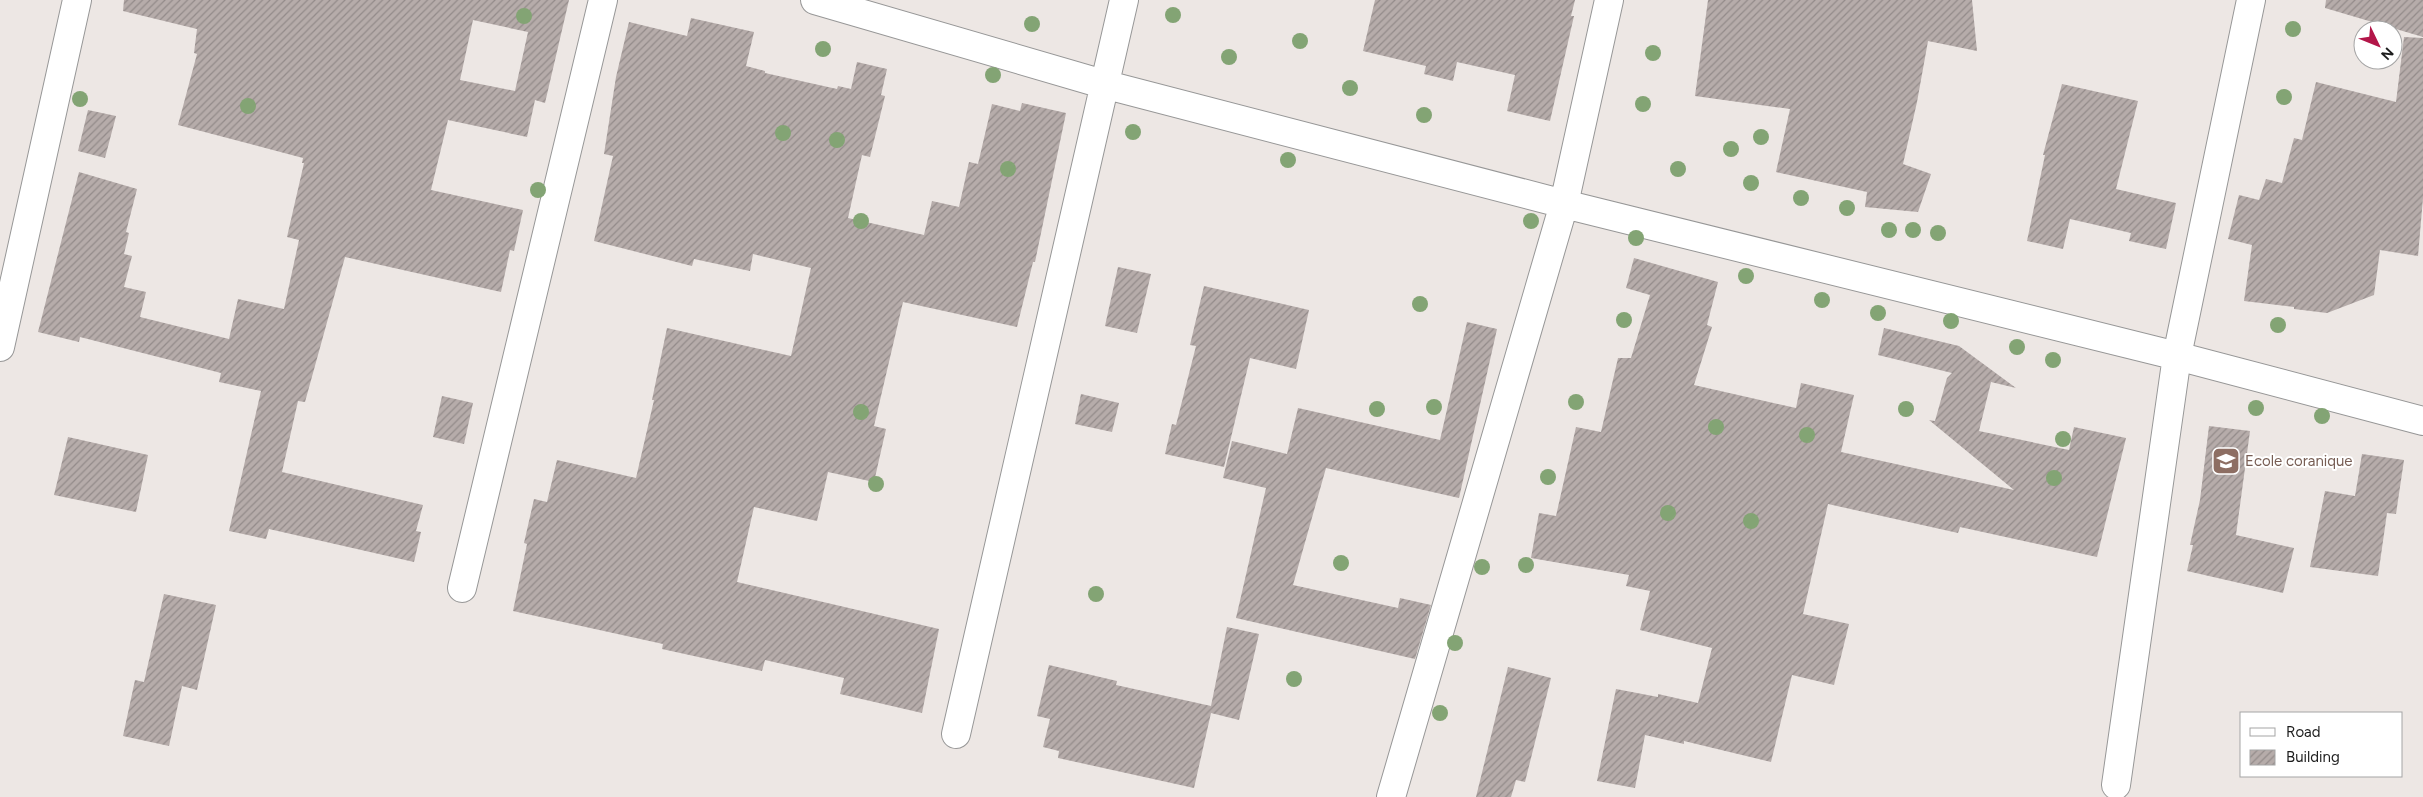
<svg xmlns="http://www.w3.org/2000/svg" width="2423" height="797" viewBox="0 0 2423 797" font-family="Figtree,sans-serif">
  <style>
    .building { fill: url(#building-hatch); fill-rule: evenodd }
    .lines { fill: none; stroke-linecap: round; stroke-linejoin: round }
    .minor-casing { stroke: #979797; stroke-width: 30 }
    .minor { stroke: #fff; stroke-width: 28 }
    .tree { fill: #83a474 }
    .labels { text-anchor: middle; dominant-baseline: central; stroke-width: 4; stroke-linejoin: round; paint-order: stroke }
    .education-label { font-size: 15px; fill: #785e54; stroke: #fff; text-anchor: start }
  </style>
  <defs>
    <pattern id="building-hatch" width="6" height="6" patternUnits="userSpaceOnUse" patternTransform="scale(1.25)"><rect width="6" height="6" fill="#b6acaa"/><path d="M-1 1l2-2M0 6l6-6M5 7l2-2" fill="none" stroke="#938b8a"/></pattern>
  </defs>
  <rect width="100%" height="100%" fill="#ede7e4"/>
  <path class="building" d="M 124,0 L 569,0 L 545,103 L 535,100 L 527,137 L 448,120 L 431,190 L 523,210 L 514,251 L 510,250 L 501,292 L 345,257 L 305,402 L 298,401 L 282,472 L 423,505 L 416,531 L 421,532 L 414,562 L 269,529 L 266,539 L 229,531 L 261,391 L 219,382 L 221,373 L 80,337 L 79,342 L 38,332 L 79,172 L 137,189 L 126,232 L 129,233 L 124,254 L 132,256 L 124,287 L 146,292 L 140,317 L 229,339 L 238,299 L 284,309 L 299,240 L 287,237 L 304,163 L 302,163 L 303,158 L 178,125 L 197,54 L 194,53 L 197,29 L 123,11 ZM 473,20 L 528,32 L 515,91 L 460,80 Z
    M 1375,0 L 1575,0 L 1571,16 L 1574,16 L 1550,121 L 1507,111 L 1515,75 L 1457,62 L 1453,81 L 1424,74 L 1426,66 L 1363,51 Z
    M 1708,0 L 1972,0 L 1977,51 L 1928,41 L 1917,102 L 1903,164 L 1931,174 L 1918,212 L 1865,207 L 1867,192 L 1776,172 L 1790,109 L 1695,96 Z
    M 2326,0 L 2423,0 L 2423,37 L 2325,8 Z
    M 691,18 L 754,32 L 746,66 L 765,71 L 765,73 L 837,89 L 838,86 L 851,89 L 857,62 L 887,69 L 881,95 L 885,96 L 870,157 L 862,155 L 848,218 L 924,235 L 932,201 L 959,207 L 969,162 L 978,164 L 992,104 L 1020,111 L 1022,103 L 1066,113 L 1035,262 L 1033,262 L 1017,327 L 903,302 L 874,426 L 886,429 L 874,482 L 828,472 L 817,521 L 754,507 L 737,582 L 939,629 L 922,713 L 840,694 L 844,678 L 765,660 L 762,671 L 662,649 L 663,644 L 513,611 L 527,544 L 524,543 L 534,499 L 547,502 L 557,460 L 636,478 L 654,400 L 652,400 L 667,328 L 791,356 L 811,268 L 753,254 L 750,271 L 694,259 L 692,266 L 594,241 L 613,156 L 604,154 L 616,77 L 629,22 L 687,36 Z
    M 2404,37 L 2423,38 L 2423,198 L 2418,256 L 2380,250 L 2374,295 L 2327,313 L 2294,309 L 2294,307 L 2244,301 L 2252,245 L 2228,239 L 2239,195 L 2259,200 L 2266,179 L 2282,183 L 2294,138 L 2302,140 L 2316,82 L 2396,102 Z
    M 2062,84 L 2138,101 L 2116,189 L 2176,203 L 2166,249 L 2129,241 L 2131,233 L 2070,219 L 2063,249 L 2027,241 L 2045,155 L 2043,155 Z
    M 88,110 L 116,116 L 105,158 L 78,151 Z
    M 1634,258 L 1718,282 L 1707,325 L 1712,327 L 1694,385 L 1796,408 L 1801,383 L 1854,395 L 1841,452 L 2014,490 L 1929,420 L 1935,421 L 1947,378 L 1952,373 L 1878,355 L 1884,328 L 1959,346 L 2016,388 L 1991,382 L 1979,431 L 2069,450 L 2074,427 L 2126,438 L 2097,557 L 1960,527 L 1958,533 L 1828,504 L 1803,614 L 1849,624 L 1834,685 L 1792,675 L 1771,762 L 1684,741 L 1684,744 L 1645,735 L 1635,788 L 1597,781 L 1616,689 L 1658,697 L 1658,694 L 1698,703 L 1712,648 L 1640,630 L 1650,591 L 1626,586 L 1629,575 L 1531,558 L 1539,513 L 1556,516 L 1576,427 L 1601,432 L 1618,358 L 1631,358 L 1650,295 L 1626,288 Z
    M 1118,267 L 1151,274 L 1137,333 L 1105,326 Z
    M 1204,286 L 1309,310 L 1296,369 L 1250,358 L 1224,467 L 1165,454 L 1172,424 L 1176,425 L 1196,346 L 1190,345 Z
    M 1467,322 L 1497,329 L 1459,498 L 1326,468 L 1293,585 L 1398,608 L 1400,598 L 1431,605 L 1415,659 L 1236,618 L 1266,488 L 1223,478 L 1232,441 L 1287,454 L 1298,408 L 1440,440 Z
    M 1081,394 L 1119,403 L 1112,432 L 1075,424 Z
    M 442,396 L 473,403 L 464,444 L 433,437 Z
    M 2209,426 L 2250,431 L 2236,535 L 2294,548 L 2283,593 L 2187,571 L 2193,545 L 2190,545 L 2200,500 Z
    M 68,437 L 148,455 L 136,512 L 54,495 Z
    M 2362,454 L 2404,460 L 2396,514 L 2387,513 L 2378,576 L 2310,567 L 2325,491 L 2355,496 Z
    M 164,594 L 216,605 L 197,690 L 182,686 L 169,746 L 123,736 L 135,680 L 144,682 Z
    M 1227,627 L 1259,634 L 1239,720 L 1211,713 L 1194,788 L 1058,758 L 1059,751 L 1043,747 L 1050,719 L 1037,716 L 1049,665 L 1117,681 L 1116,685 L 1211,706 Z
    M 1508,667 L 1551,678 L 1525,782 L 1516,780 L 1511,797 L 1476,797 Z"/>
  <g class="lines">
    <defs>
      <path id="minor" d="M 815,0 L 1103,84 L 1564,204 L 2177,356 L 2423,421
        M 0,347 L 77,0
        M 462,588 L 603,0
        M 956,734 L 1124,0
        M 2116,785 L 2177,356 L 2251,0
        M 1391,797 L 1564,204 L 1609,0"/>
    </defs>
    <use href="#minor" class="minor-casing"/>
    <use href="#minor" class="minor"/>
  </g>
  <g class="tree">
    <circle cx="1173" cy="15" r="8"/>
    <circle cx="524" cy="16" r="8"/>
    <circle cx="1032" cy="24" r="8"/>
    <circle cx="2293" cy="29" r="8"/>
    <circle cx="1300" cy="41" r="8"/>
    <circle cx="823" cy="49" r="8"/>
    <circle cx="1653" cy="53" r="8"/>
    <circle cx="1229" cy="57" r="8"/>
    <circle cx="993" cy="75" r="8"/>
    <circle cx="1350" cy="88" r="8"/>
    <circle cx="2284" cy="97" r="8"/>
    <circle cx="80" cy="99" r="8"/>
    <circle cx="1643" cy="104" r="8"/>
    <circle cx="248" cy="106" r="8"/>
    <circle cx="1424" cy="115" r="8"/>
    <circle cx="1133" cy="132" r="8"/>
    <circle cx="783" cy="133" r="8"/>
    <circle cx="1761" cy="137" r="8"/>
    <circle cx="837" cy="140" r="8"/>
    <circle cx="1731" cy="149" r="8"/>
    <circle cx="1288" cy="160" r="8"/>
    <circle cx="1008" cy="169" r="8"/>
    <circle cx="1678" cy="169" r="8"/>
    <circle cx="1751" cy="183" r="8"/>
    <circle cx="538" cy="190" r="8"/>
    <circle cx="1801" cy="198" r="8"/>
    <circle cx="1847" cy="208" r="8"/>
    <circle cx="861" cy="221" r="8"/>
    <circle cx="1531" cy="221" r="8"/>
    <circle cx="1889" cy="230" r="8"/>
    <circle cx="1913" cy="230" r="8"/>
    <circle cx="1938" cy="233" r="8"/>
    <circle cx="1636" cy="238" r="8"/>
    <circle cx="1746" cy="276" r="8"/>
    <circle cx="1822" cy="300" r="8"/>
    <circle cx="1420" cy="304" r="8"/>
    <circle cx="1878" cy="313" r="8"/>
    <circle cx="1624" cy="320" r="8"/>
    <circle cx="1951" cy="321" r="8"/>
    <circle cx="2278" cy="325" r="8"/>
    <circle cx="2017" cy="347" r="8"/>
    <circle cx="2053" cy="360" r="8"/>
    <circle cx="1576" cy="402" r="8"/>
    <circle cx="1434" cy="407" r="8"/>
    <circle cx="2256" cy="408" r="8"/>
    <circle cx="1377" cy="409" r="8"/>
    <circle cx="1906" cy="409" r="8"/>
    <circle cx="861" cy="412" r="8"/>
    <circle cx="2322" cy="416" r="8"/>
    <circle cx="1716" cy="427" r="8"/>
    <circle cx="1807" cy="435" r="8"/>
    <circle cx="2063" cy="439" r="8"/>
    <circle cx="1548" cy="477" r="8"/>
    <circle cx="2054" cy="478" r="8"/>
    <circle cx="876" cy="484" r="8"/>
    <circle cx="1668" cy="513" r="8"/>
    <circle cx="1751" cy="521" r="8"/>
    <circle cx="1341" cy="563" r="8"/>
    <circle cx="1526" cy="565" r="8"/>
    <circle cx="1482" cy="567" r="8"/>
    <circle cx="1096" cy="594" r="8"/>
    <circle cx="1455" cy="643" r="8"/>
    <circle cx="1294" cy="679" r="8"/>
    <circle cx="1440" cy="713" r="8"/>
  </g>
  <defs>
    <symbol id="school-square" viewBox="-11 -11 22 22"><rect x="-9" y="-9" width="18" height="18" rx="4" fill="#8d6e63" stroke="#fff"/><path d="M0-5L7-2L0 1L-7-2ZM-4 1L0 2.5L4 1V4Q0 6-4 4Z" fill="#fff"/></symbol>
  </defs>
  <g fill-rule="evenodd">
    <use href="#school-square" x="2210" y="445" width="32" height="32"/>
  </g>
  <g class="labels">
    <g class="education-label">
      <text x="2245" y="461">Ecole coranique</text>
    </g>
  </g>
  <rect x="2240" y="712" width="162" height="65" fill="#ffffff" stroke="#a5a5a5"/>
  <rect x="2250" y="728" width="25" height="8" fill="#ffffff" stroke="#a5a5a5"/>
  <text x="2286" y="737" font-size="15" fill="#1d1d1d">Road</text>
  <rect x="2250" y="750" width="25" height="15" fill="url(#building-hatch)" stroke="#a5a5a5"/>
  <text x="2286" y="762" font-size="15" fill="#1d1d1d">Building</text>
  <g transform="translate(2378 45) rotate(133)"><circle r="24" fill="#ffffff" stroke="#a5a5a5"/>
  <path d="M0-4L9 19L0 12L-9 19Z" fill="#b31649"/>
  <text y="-8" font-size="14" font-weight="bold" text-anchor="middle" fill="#1d1d1d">N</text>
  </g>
</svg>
